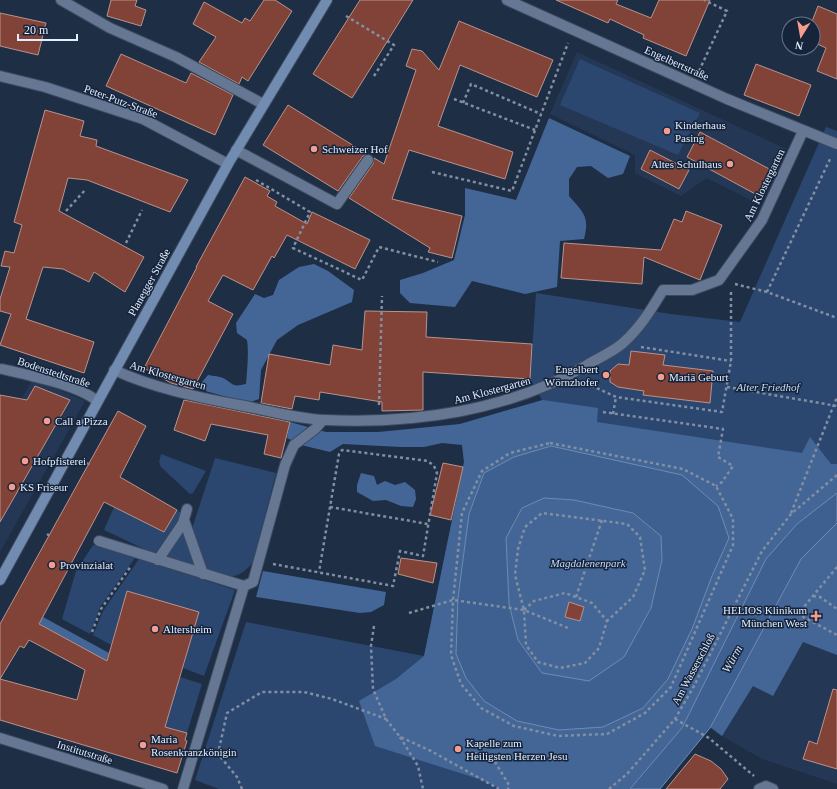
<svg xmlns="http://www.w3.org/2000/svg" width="837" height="789" viewBox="0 0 837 789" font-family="'Times New Roman',serif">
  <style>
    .built { fill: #243855 }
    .green { fill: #2b476f }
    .forest { fill: #446697; fill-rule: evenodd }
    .water { fill: #3e6091; stroke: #708bb2; fill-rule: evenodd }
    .building { fill: #814338; stroke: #b9938c; fill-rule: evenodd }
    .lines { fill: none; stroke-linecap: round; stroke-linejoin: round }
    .lane-casing { stroke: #3c4a5e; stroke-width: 12 }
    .street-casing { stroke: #3c4a5e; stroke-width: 12 }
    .secondary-casing { stroke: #3c4a5e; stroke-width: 12 }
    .path { stroke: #828fa3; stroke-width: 2.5; stroke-dasharray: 3 3; stroke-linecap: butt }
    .lane { stroke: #657792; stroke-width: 10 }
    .street { stroke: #657792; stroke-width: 10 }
    .secondary { stroke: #728cb1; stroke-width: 10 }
    .poi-dot { fill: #f49d8d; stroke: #15243b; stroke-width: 1.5 }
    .labels { text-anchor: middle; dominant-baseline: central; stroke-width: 3; stroke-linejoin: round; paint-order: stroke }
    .street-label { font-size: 11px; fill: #e3eefe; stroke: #15243b }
    .poi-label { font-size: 11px; fill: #e3eefe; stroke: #15243b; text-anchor: start }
    .park-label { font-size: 11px; font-style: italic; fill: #c6dbf9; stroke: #15243b }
    .water-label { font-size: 12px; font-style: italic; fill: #dbe5f5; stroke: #15243b }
  </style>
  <rect width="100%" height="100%" fill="#1e2e45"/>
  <path class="built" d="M 577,52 L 786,149 L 758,204 L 707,178 L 681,196 L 635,173 L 635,155 L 550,114 Z
    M 33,379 L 85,401 L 0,552 L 0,434 Z
    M 837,547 L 837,784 L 762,759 L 722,736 Z"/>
  <path class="green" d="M 580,59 L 700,113 L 678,155 L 560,105 Z
    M 826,127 L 837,131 L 837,547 L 722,736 L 710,728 L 660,789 L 219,789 L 195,780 L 246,622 L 424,656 L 464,462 L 460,424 L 542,400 L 530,379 L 536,293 L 671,314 L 740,322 Z
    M 161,454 L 206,471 L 193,493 L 190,494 L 161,467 L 159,462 Z
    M 215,458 L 276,473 L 253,562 C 237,582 227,577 205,571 L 191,532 Z
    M 114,507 L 164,532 L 177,510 L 182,514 L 155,554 L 104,530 Z
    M 182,533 L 187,536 L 199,569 L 164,559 Z
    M 93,545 L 135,558 L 100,607 L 90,634 L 62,619 L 76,571 Z
    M 139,559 L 235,590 L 204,676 L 183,668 L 198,612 L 127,591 L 111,645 L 93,635 L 103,611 Z
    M 180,677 L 202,684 L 187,733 L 165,727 Z"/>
  <path class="forest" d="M 549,118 L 630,156 L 623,174 L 608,178 L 591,166 L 577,167 L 569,179 L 569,196 C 583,212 590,216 584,239 L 560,241 L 557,287 L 525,294 L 472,281 L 455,307 L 410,303 L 400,293 L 400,280 L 423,273 L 454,260 L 465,215 L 465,188 L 516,200 Z
    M 314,264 L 328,271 L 354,290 L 352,302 L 298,325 L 277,340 L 261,370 L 259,399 L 248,403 L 202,390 L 202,382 L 208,375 C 213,376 220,376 225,379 C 234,385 233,387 246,384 C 247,372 249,352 247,340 L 237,333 L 236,323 L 255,294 L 264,298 L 273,295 L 279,280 L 299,267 Z
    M 543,400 L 598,408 L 597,422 L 802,453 L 810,437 L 831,464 L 837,464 L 837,655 L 803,642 L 773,696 L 753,686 L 722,736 L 690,711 L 682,728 L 630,789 L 501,789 L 482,780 L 375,746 L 359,701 L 396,679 L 424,656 L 464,462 L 462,445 L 442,443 L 424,447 L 401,447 L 343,444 L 330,452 L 301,445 L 287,438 L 290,422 L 326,432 L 378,432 L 460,424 ZM 551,446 L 729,538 L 712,576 L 559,730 L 456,654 L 458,598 L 469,514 Z
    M 361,473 L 374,476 L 377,485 L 385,481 L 395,485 L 405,482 L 415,490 L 416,499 L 413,507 L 401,506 L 386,500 L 373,501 L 357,492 L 357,485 Z
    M 544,498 L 574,500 L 633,513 L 661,536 L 662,560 L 651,608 L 624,657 L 589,682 L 542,674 L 518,640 L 509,604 L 506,538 L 522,508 Z
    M 263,571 L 386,592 L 384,605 L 371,612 L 360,613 L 256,597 Z
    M 43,617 L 109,653 L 105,668 L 87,650 L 39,624 Z"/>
  <path class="water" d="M 551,446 L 682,475 L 718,506 L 729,538 L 712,576 L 692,629 L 668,679 L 643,708 L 603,727 L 559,730 L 517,721 L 484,701 L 466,678 L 456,654 L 458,598 L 469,514 L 484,473 L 514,457 ZM 544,498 L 574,500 L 633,513 L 661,536 L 662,560 L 651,608 L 624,657 L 589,681 L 542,673 L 518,640 L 509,604 L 506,538 L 522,508 Z
    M 837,493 L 837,523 L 801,559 L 710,728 L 660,789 L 630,789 L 682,728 L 766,559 L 797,524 Z"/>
  <path class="building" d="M 111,0 L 137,0 L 135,6 L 146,10 L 141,26 L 107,16 Z
    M 264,0 L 275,0 L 292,11 L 248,81 L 242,77 L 239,84 L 199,62 L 216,37 L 193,24 L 204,2 L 242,23 L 245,18 L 250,21 Z
    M 360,0 L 413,0 L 352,98 L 313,74 Z
    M 556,0 L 618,0 L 616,4 L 651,18 L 659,0 L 710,0 L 686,56 L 643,38 L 644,35 L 610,19 L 608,23 Z
    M 818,6 L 837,14 L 837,79 L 817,71 L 826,48 L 813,42 L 813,24 L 811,24 Z
    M 0,13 L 46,23 L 38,55 L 0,46 Z
    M 459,21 L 553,60 L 537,97 L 460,65 L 438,126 L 513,152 L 505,179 L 409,150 L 392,199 L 462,216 L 452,258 L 428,252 L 430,248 L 349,198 L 373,164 L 374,158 L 384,164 L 416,70 L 406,66 L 412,49 L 422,51 L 439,70 Z
    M 121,54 L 186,83 L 191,73 L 233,95 L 215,135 L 106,86 Z
    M 756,64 L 811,85 L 799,116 L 744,95 Z
    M 288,105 L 367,154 L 363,156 L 338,191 L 263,145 Z
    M 45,110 L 84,121 L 80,136 L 97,140 L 96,146 L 188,180 L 170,212 L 87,180 L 68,178 L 59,211 L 144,257 L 125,292 L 94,272 L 89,282 L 63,269 L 43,267 L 26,319 L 94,342 L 84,373 L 0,345 L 11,314 L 0,311 L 0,299 L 10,267 L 1,266 L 5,251 L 14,253 L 22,225 L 14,222 Z
    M 700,132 L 773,171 L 759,196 L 687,157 Z
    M 650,150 L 689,170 L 679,189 L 641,169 Z
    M 245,177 L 270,191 L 267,196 L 277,202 L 275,206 L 307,224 L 312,212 L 370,240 L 355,269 L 287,235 L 274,258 L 272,256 L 253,290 L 223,275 L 208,301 L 233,314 L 193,389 L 171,383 L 144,368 L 197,267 L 196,267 Z
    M 686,211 L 722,225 L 700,280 L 644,257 L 642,284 L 561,278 L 564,243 L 661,250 L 674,219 L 682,222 Z
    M 365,311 L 427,312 L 426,337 L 532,344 L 530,379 L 423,372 L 423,410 L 382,411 L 382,402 L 320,392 L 319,400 L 295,396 L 292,409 L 261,403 L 269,354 L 330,365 L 333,345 L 362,350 Z
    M 631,351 L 665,355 L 663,365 L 713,371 L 710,403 L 643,395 L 644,391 L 618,387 L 610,382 L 610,371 L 618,364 L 629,365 Z
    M 35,386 L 70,400 L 0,522 L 0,395 L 27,400 Z
    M 184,400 L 290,422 L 281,458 L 264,454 L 268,435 L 211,424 L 205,441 L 174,430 Z
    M 118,411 L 146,426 L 120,477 L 177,510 L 164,532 L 104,502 L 39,624 L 107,661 L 127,591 L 199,612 L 165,727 L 187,733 L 185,740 L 187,741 L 177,773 L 0,720 L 0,624 ZM 29,640 L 85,670 L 77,700 L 0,679 L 20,646 L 24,648 Z
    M 443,463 L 463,467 L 451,520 L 430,515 Z
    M 401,558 L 437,563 L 433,583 L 398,574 Z
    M 569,602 L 584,607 L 580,621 L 565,617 Z
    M 833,689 L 837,690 L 837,769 L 803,759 L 809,741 L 817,744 Z
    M 695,754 L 711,761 L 721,769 L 728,779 L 720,789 L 666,789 Z"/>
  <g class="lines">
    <defs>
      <path id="lane" d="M 61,0 L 110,28 L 176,57 L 263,104
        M 236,150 L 337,204 L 368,160
        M 184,520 L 203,574
        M 99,541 L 244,586 L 253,582 L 285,465 L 294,445 L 315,429 L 323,420
        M 158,560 L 183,523 L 187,509
        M 183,789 L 244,586"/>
      <path id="street" d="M 507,0 L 727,99 L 837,144
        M 0,76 L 45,87 L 143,119 L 228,164
        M 2,369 C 28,375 78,385 97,401
        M 114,370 C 154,388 196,397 239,405 C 267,410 296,419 325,420 C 414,424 509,411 587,365 C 598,358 613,352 623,343 C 640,328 651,310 663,290 L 692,290 L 719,280 L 762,220 L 803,131
        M 0,738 L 163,789
        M 759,789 L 766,786 L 773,789"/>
      <path id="secondary" d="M 0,580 L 228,164 L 327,0"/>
    </defs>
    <use href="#lane" class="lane-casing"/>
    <use href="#street" class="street-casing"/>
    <use href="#secondary" class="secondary-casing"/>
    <path class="path" d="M 346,16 L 394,45 L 374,76
      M 699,71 L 727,11 L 704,0
      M 454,99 L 535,130
      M 463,103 L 471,84 L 541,114
      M 432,172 L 512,191 L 568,43
      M 256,180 L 310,212 L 293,248 L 362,280 L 379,247 L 438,262
      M 66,211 L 86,189
      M 126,243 L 142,210
      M 735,284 L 767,292 L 837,318
      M 767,292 L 831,157
      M 641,347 L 731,361
      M 586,383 L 616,397 L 722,412 L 731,361 L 731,289
      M 727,387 L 837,406
      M 379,405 L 382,296
      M 603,412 L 723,429 L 718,457 L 733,466 L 722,482 L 716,486
      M 613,414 L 616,397
      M 550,443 L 683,469 L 716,486 L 733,519 L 733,545 L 671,687 L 645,713 L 607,734 L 558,736 L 514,726 L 481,708 L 461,684 L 451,655 L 453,600 L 462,513 L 482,471 L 510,453 Z
      M 87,463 L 89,465
      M 330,507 L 428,524
      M 791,513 L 837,397
      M 47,534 L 50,536
      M 273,564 L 393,586 L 400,551 L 423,556 L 437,473 L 434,466 L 428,461 L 342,450 L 339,454 L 319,572
      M 837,567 L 798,614 L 837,635
      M 813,596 L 820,597 L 837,609
      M 576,597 L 602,520
      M 524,610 L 534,601 L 565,593 L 592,603 L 607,621 L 599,648 L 585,663 L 560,668 L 538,662 L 526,645 L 524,610 L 515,575 L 518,549 L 525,527 L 542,513 L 627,524 L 640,537 L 645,570 L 633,597 L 607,621
      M 409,613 L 453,600 L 524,610 L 568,628
      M 374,626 L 371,646 L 373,689 L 386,719 L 400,737 L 431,751 L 499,789
      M 92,632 L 101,609 L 131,566
      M 675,719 L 709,738 L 754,776
      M 400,737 L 418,766 L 423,789
      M 468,752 L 492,757 L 509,785 L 508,789
      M 242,789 L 237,777 L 218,754 L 227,713 L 262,692 L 304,692 L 332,699 L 386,719
      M 609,789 L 627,774 L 675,719 L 694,686 L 762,551 L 791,514 L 837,475"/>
    <use href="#lane" class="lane"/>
    <use href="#street" class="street"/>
    <use href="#secondary" class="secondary"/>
  </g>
  <g class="poi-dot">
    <circle cx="667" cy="131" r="4"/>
    <circle cx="314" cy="149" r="4"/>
    <circle cx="730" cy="164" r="4"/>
    <circle cx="606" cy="375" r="4"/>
    <circle cx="661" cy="377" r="4"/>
    <circle cx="47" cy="421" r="4"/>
    <circle cx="25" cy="461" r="4"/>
    <circle cx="12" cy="487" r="4"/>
    <circle cx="52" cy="565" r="4"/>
    <path d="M814 610h4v4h4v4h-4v4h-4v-4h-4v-4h4z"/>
    <circle cx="155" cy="629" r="4"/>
    <circle cx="143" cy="745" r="4"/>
    <circle cx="458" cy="749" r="4"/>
  </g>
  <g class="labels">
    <g class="street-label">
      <text transform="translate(677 63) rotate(24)">Engelbertstraße</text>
      <text transform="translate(121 101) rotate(20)">Peter-Putz-Straße</text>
      <text transform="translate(764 185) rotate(-64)">Am Klostergarten</text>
      <text transform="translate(149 282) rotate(-61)">Planegger Straße</text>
      <text transform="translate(54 372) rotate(18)">Bodenstedtstraße</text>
      <text transform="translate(168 375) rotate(16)">Am Klostergarten</text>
      <text transform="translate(492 390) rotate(-15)">Am Klostergarten</text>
      <text transform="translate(693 669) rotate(-62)">Am Wasserschloß</text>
      <text transform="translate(85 752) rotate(17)">Institutstraße</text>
    </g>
    <g class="poi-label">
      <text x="675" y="125">Kinderhaus<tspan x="675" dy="13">Pasing</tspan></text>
      <text x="322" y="149">Schweizer Hof</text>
      <text x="722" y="164" text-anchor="end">Altes Schulhaus</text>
      <text x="598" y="369" text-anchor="end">Engelbert<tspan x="598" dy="13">Wörnzhofer</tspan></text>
      <text x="669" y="377">Mariä Geburt</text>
      <text x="55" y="421">Call a Pizza</text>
      <text x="33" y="461">Hofpfisterei</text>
      <text x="20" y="487">KS Friseur</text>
      <text x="60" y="565">Provinzialat</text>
      <text x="807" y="610" text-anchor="end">HELIOS Klinikum<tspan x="807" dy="13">München West</tspan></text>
      <text x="163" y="629">Altersheim</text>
      <text x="151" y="739">Maria<tspan x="151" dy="13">Rosenkranzkönigin</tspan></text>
      <text x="466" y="743">Kapelle zum<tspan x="466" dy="13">Heiligsten Herzen Jesu</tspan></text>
    </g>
    <g class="park-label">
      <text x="768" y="387">Alter Friedhof</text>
      <text x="588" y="563">Magdalenenpark</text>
    </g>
    <g class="water-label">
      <text transform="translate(732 659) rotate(-61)">Würm</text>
    </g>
  </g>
  <g transform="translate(801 36) rotate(191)"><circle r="19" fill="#15243b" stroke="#677589"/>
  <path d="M0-3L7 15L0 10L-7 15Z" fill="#f49d8d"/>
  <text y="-6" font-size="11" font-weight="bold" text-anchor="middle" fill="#e3eefe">N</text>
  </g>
  <path d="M18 34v6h59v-6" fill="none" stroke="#e3eefe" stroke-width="2"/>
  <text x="24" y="34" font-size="12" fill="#e3eefe" stroke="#15243b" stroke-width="3" paint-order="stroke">20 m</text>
</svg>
